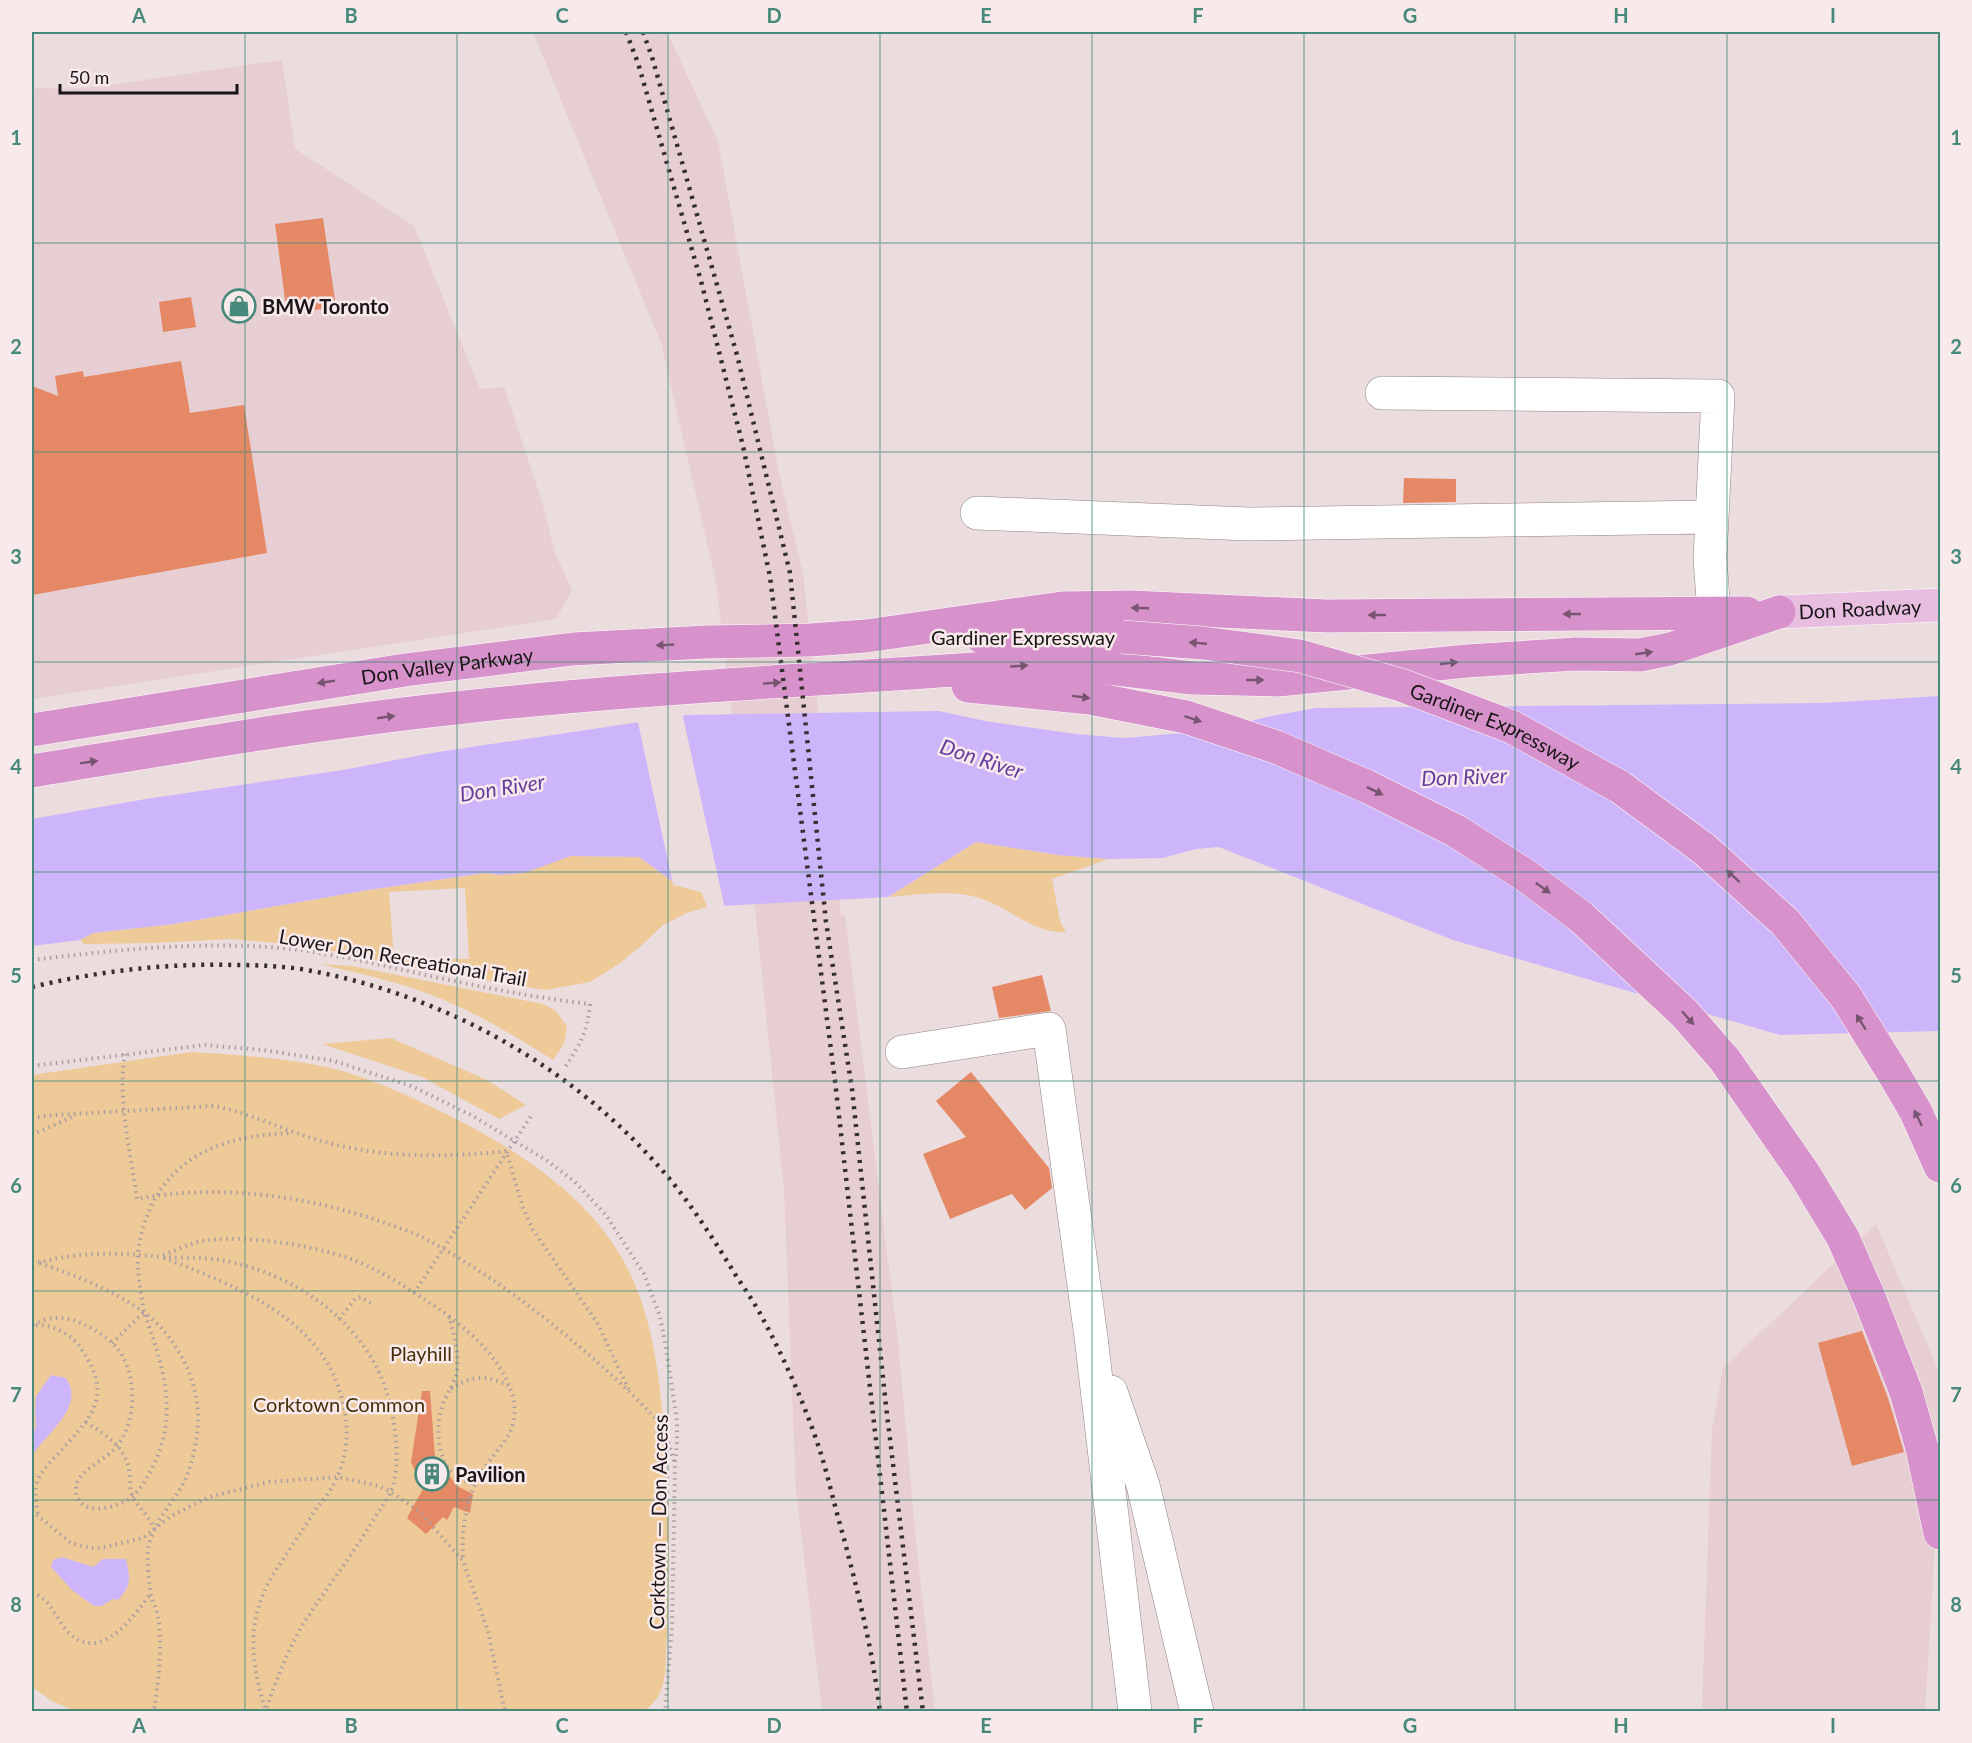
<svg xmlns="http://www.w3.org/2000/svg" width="1972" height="1743" viewBox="0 0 1972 1743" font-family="Lato,sans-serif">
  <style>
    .built { fill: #e6ced2 }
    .green { fill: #eeca99; fill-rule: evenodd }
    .water { fill: #ccb5fb }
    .pier { fill: #ebdcde }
    .building { fill: #e58865 }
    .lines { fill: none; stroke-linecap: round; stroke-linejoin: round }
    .minor-casing { stroke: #8f8284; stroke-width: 34 }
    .major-casing { stroke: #fff; stroke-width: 34 }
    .highway-casing { stroke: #fff; stroke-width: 34 }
    .path { stroke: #aa9ea0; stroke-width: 4; stroke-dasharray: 1.5 4.5; stroke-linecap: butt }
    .minor { stroke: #fff; stroke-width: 33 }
    .major { stroke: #e7bee0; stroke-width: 33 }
    .highway { stroke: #d792cb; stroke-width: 33 }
    .rail { stroke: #352e2f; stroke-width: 4.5; stroke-dasharray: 3 6; stroke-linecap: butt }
    .highway-bridge-casing { stroke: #fff; stroke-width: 34; stroke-linecap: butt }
    .highway-bridge { stroke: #d792cb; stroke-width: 33 }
    .oneway { fill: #785470 }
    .grid { fill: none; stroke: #46897a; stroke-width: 1.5; stroke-opacity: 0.55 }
    .labels { text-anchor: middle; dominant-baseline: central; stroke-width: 5; stroke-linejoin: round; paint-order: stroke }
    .poi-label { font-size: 20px; font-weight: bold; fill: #1a1516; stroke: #f8e9eb; text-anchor: start }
    .street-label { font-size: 20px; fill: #1a1516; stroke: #f8e9eb }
    .park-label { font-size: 20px; fill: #473009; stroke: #f8e9eb }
    .water-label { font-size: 21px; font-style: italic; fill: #643b9e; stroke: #f8e9eb }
    .neatline { fill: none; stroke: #46897a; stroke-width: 2 }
    .grid-label { font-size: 20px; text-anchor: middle; font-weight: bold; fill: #46897a }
  </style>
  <rect width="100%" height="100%" fill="#ebdcde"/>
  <path class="built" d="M 533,32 L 667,32 L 718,141 L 779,473 L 803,574 L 841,915 L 845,915 L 898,1341 L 916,1541 L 935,1711 L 822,1711 L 796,1491 L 784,1190 L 757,927 L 716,582 L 661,343 Z
    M 282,60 L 295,149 L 414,226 L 480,389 L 504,387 L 543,505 L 555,553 L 572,590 L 556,619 L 32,699 L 32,101 L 35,88 L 74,89 L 117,84 Z
    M 1876,1224 L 1940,1374 L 1940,1463 L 1925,1711 L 1717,1712 L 1702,1708 L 1712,1430 L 1723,1368 Z"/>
  <path class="green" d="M 976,842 L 1058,855 L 1108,859 L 1052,879 L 1060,921 L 1066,932 C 1034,935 1007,905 976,897 C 948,889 917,895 888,897 Z
    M 571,856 L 639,857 L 672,881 L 703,889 L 709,906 L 687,913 L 663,925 L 643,944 L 619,964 L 590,982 L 545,990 L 430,971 L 307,946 L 231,939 L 154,943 L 84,944 L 80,940 L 93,933 L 174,924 L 368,890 L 485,873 L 499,875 ZM 465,888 L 469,959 L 394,959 L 389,892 Z
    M 320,964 L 352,966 L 543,1004 L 555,1010 L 567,1026 L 564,1044 L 553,1060 C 518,1038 482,1016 444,1000 C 405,983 361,974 320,964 Z
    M 391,1038 L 487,1080 L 526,1105 L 499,1119 L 422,1077 L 322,1044 Z
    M 191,1052 C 239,1055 288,1058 335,1069 C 366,1077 396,1090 425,1104 C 505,1141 598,1196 634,1282 C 656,1334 661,1391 665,1447 C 667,1478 669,1508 669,1539 C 668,1576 669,1613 666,1650 C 666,1661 666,1673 663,1684 C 660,1696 654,1703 645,1711 L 78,1712 L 52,1701 L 32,1687 L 32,1075 Z"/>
  <path class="water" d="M 1940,696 L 1940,1031 L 1780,1035 L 1453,940 L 1219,847 L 1196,849 L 1163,858 L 1108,859 L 1058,855 L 976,842 L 888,897 L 720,906 L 703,889 L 672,881 L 639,857 L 571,856 L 524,873 L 499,875 L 485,873 L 368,890 L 174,924 L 93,933 L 80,940 L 32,946 L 32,819 L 146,799 L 343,770 L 432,753 L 686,715 L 939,711 L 985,721 L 1076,734 L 1124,738 L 1218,730 L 1266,717 L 1316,708 L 1824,703 Z
    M 51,1375 L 66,1378 C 86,1407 46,1433 32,1456 L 32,1436 L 36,1427 L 35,1411 L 36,1396 Z
    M 62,1557 L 93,1567 L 103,1559 L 126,1559 C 130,1578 132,1585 118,1600 L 113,1599 L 101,1606 L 94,1606 L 72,1590 L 51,1567 L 53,1560 Z"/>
  <path class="pier" d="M 682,712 L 725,909 L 708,909 L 701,892 L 673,885 L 637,718 Z"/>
  <path class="building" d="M 323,218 L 336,307 L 287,314 L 275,224 Z
    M 191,297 L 196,327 L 163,332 L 159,302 Z
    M 181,361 L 190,413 L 244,405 L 267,553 L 32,595 L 32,386 L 58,396 L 55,376 L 83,371 L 84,377 Z
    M 1404,478 L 1456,479 L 1456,502 L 1403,503 Z
    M 1042,975 L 1051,1011 L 999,1018 L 992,987 Z
    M 971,1072 L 1049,1168 L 1052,1188 L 1025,1210 L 1012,1194 L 950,1219 L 923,1154 L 966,1137 L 936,1101 Z
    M 1862,1331 L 1888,1398 L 1904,1452 L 1852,1466 L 1818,1343 Z
    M 422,1391 L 430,1391 L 435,1457 L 457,1486 L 473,1494 L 470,1513 L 454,1507 L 447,1520 L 443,1517 L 426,1534 L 407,1518 L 423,1489 L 411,1462 Z"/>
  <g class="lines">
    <defs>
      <path id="minor" d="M 1382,393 L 1718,396 L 1710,559 L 1714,613
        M 977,513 L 1248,524 L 1711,517
        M 902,1052 L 1049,1029 L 1091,1337 L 1135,1712
        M 1111,1392 L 1143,1485 L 1197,1712"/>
      <g id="major">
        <path id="s1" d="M 1779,612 L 1940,605"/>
      </g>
      <g id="highway">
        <path d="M 982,637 L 1122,637"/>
        <path d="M 968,686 L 1090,698 L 1186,717 L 1276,747 L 1366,786 L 1456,831 L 1525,875 L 1581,917 L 1684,1013 L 1725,1060 L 1805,1175 L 1843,1238 L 1869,1297 L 1906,1392 L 1922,1448 L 1940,1533"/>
        <path id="s2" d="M 32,730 L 405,670 L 573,649 L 707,642 L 810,640 L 866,636 L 1062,608 L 1132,607 L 1327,616 L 1747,613"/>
        <path d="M 32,771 C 173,748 314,723 456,708 C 651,686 847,679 1042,664 L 1100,667 L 1192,678 L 1278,680 L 1467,661 L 1576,654 L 1640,655 L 1670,649 L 1779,612"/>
        <path d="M 1892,1071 L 1916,1112 L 1940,1166"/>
      </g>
    </defs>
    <use href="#minor" class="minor-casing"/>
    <use href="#major" class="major-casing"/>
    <use href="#highway" class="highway-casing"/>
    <path class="path" d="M 32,960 C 115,950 197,941 281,948 C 343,954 403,971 464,983 C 506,992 548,999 590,1004 C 587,1034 580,1044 564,1069
      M 125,1054 C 117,1099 131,1153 137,1199 C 219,1183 310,1196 388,1224 C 399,1228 412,1232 422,1237 C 505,1281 595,1354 659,1422 L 667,1438 L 674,1461
      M 32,1066 L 205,1045 L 263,1050 L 334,1061 L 411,1086 L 471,1115 L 546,1160 L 574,1181 L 606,1215 L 644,1274 L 660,1316 L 665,1342 L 677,1421 L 677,1442 L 675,1466 L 672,1625 L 665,1712
      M 32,1118 L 56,1115 L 213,1106 C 248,1112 284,1130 318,1140 C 378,1158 445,1158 506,1151 L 522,1205 L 533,1230 L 598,1324 L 629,1390
      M 32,1135 L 76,1115
      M 163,1255 C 175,1251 186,1245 198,1242 C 242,1232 330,1247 370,1267 C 398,1281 424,1299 449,1316 C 454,1335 459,1351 457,1371 C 455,1382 449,1391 444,1401 C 435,1423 436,1458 454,1475 C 460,1480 468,1482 475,1485
      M 164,1258 C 236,1286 325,1319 343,1403 C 349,1427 348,1452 338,1475 C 334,1487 324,1499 316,1509 C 301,1532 286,1555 271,1578 C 246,1622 251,1662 265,1709
      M 32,1263 C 45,1262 58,1257 72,1256 C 103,1252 131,1254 162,1257 C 183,1258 205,1257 226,1261 C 296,1275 365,1322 387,1393 C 395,1419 402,1465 391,1491 C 386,1502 378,1512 372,1522 C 351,1557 325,1590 303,1624 C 287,1652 276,1681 265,1712
      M 40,1263 C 76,1276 111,1289 142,1311 C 171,1331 192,1368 197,1402 C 200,1423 196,1449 189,1470 C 180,1498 152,1519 148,1550 C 147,1561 149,1584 151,1595 C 153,1602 157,1609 158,1617 C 163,1645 158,1683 154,1712
      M 414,1293 L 531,1116
      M 144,1311 C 141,1293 137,1274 138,1255 C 138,1244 142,1230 146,1219 C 169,1154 227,1135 291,1133
      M 449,1317 C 481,1338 528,1388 511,1430 C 505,1443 495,1453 487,1464 C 467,1493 461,1525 463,1560
      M 339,1319 L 356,1298 L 361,1297 L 372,1304
      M 33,1325 C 51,1315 68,1316 85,1325 C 98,1331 113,1341 121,1353 C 137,1381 136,1417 119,1444 C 109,1459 76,1470 76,1488 C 75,1519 119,1509 133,1496 C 147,1483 160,1454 164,1435 C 173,1392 158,1352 144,1312 L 112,1343
      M 36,1325 C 54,1325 72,1334 82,1350 C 115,1399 89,1419 56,1456 C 48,1464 41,1472 37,1482 C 34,1493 36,1504 38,1514
      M 451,1389 C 470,1376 488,1374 508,1386
      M 86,1422 C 105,1435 125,1446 129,1470 C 131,1479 129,1490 133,1498 C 140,1509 149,1517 155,1529
      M 32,1511 L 71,1543 L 90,1548 L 100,1548 L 143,1538 L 171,1516 L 209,1497 L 269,1482 L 338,1477 L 379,1486 L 391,1492 L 420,1512 L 463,1561 L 488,1631 L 505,1712
      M 32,1593 C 48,1597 54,1613 63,1626 C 95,1669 131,1621 150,1594
      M 32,1710 L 36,1712"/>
    <use href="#minor" class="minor"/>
    <use href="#major" class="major"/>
    <use href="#highway" class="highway"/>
    <path class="rail" d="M 626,32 L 638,63 L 701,281 L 743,446 L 770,577 L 835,1081 L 907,1712
      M 643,32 L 652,57 L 737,355 L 790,573 L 826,922 L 852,1089 L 886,1406 L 923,1712
      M 32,987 C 99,971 167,963 236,965 C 258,965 279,966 301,969 C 446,994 579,1069 673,1183 C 696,1212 716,1243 735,1274 C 744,1288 754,1302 762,1317 C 785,1360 806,1407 821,1454 C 829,1480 835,1508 843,1535 C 858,1592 873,1652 880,1712"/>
    <defs>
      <g id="highway-bridge">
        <path id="s3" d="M 1122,637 L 1203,643 L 1300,656 L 1401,685 L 1512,727 L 1620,787 L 1704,849 L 1785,922 L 1846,997 L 1892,1071"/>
      </g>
    </defs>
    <use href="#highway-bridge" class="highway-bridge-casing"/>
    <use href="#highway-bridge" class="highway-bridge"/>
  </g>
  <defs><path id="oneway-solid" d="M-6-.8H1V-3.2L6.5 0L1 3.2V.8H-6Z" transform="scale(1.5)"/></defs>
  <g class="oneway">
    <use href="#oneway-solid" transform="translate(1140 608) rotate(-178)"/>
    <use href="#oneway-solid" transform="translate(1572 614) rotate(180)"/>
    <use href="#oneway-solid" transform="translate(1377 615) rotate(180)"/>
    <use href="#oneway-solid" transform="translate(1198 643) rotate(-175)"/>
    <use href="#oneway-solid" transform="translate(665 645) rotate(177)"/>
    <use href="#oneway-solid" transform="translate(1644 653) rotate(-8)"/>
    <use href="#oneway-solid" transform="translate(1449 663) rotate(-6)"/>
    <use href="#oneway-solid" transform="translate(1019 666) rotate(-4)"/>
    <use href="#oneway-solid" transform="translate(1255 680)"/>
    <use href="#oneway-solid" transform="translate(326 682) rotate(171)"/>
    <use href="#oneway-solid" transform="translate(772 683) rotate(-4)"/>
    <use href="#oneway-solid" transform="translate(1081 697) rotate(7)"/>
    <use href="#oneway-solid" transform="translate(386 717) rotate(-8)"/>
    <use href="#oneway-solid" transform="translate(1193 719) rotate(18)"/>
    <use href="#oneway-solid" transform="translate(89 762) rotate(-9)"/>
    <use href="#oneway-solid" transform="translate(1375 791) rotate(26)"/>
    <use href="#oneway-solid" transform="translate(1733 876) rotate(-138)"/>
    <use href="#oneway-solid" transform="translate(1543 888) rotate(36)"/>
    <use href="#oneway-solid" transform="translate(1688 1018) rotate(48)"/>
    <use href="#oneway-solid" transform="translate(1861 1022) rotate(-122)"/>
    <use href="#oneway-solid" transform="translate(1918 1118) rotate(-116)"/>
  </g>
  <path class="grid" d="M 245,32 L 245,1712M 457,32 L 457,1712M 668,32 L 668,1712M 880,32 L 880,1712M 1092,32 L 1092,1712M 1304,32 L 1304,1712M 1515,32 L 1515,1712M 1727,32 L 1727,1712M 32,243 L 1940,243M 32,452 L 1940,452M 32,662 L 1940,662M 32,872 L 1940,872M 32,1081 L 1940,1081M 32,1291 L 1940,1291M 32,1500 L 1940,1500"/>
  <defs>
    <symbol id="shop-ring" viewBox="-11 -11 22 22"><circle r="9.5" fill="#f8e9eb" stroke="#46897a" stroke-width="1.5"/><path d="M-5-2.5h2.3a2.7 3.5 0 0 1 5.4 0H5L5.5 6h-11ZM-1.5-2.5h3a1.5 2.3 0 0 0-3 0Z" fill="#46897a"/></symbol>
    <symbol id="building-ring" viewBox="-11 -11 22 22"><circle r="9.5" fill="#f8e9eb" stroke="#46897a" stroke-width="1.5"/><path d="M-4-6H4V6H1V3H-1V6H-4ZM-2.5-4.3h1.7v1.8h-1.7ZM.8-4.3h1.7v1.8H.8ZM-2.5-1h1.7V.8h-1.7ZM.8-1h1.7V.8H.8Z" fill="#46897a"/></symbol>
  </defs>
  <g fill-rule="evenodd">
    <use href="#shop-ring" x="220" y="287" width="38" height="38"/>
    <use href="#building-ring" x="413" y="1455" width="38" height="38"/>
  </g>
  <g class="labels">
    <g class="poi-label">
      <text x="262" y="306">BMW Toronto</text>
      <text x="455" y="1474">Pavilion</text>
    </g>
    <g class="street-label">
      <text stroke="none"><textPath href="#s1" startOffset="81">Don Roadway</textPath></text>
      <text x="1023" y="637">Gardiner Expressway</text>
      <text stroke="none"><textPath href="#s2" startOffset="420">Don Valley Parkway</textPath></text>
      <text stroke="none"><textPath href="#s3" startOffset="387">Gardiner Expressway</textPath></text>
      <text transform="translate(403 957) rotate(10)">Lower Don Recreational Trail</text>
      <text transform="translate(658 1522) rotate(-89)">Corktown — Don Access</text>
    </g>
    <g class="park-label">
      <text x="421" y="1353">Playhill</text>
      <text x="339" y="1404">Corktown Common</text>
    </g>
    <g class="water-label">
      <text transform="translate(982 758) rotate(18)">Don River</text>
      <text transform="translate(1464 776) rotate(-2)">Don River</text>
      <text transform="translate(502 787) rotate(-9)">Don River</text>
    </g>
  </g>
  <rect width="1972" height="1743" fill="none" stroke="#f8e9eb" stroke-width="66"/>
  <path d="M60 84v9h177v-9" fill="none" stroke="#1a1516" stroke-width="3"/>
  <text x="69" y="84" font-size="18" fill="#1a1516" stroke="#f8e9eb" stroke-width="4.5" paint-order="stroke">50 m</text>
  <rect x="33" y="33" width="1906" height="1677" class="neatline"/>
  <g class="grid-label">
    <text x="139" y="23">A</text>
    <text x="351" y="23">B</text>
    <text x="562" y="23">C</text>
    <text x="774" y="23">D</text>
    <text x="986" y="23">E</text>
    <text x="1198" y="23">F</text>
    <text x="1410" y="23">G</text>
    <text x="1621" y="23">H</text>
    <text x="1833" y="23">I</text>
    <text x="16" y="145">1</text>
    <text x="1956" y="145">1</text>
    <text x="16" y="354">2</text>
    <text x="1956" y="354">2</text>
    <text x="16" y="564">3</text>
    <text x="1956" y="564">3</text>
    <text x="16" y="774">4</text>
    <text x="1956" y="774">4</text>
    <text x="16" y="983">5</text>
    <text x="1956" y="983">5</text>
    <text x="16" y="1193">6</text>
    <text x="1956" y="1193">6</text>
    <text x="16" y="1402">7</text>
    <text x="1956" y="1402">7</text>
    <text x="16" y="1612">8</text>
    <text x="1956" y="1612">8</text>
    <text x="139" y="1733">A</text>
    <text x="351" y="1733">B</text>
    <text x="562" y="1733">C</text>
    <text x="774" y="1733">D</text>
    <text x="986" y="1733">E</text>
    <text x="1198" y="1733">F</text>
    <text x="1410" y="1733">G</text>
    <text x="1621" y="1733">H</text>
    <text x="1833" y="1733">I</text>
  </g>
</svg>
